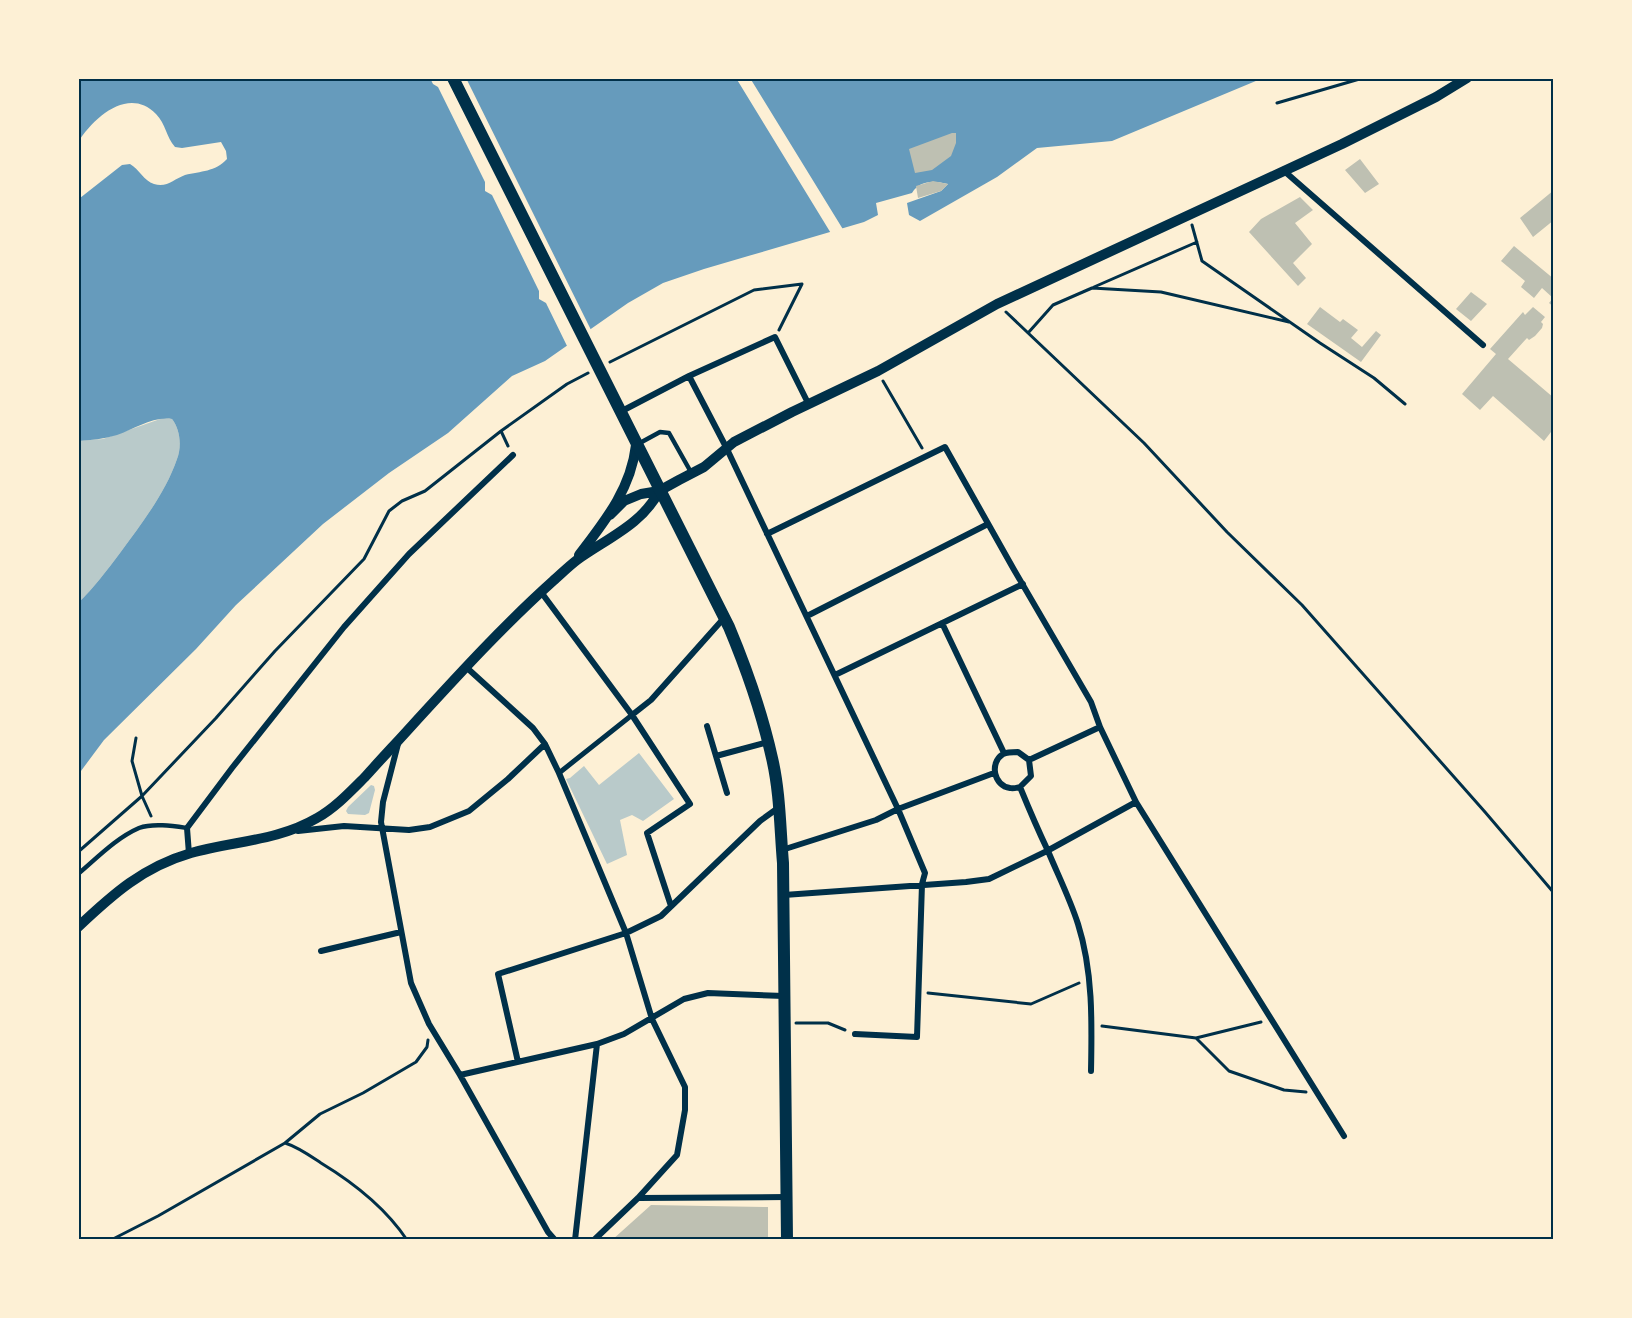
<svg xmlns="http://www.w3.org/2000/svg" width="1632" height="1318" viewBox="0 0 1632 1318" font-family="'Zilla Slab',serif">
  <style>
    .green { fill: #b9caca }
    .water { fill: #669bbc }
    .pier { fill: #fdf0d5 }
    .building { fill: #bec0b2 }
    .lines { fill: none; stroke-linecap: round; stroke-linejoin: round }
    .path { stroke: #003049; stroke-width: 3 }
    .service { stroke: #003049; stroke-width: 4.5 }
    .pedestrian { stroke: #003049; stroke-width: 5 }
    .minor { stroke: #003049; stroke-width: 6 }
    .tertiary { stroke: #003049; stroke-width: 10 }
    .secondary { stroke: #003049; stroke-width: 12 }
    .neatline { fill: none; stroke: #003049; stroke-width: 2 }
  </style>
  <rect width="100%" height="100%" fill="#fdf0d5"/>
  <path class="green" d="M 163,418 L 172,419 C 180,429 182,446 177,459 C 165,494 141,524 120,553 C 107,570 94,588 78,603 L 78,441 L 103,439 Z
    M 639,753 L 674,799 L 643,821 L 632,815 L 620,820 L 627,855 L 607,864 L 566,779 L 570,778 L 584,766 L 599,785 Z
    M 371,785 L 374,786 L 375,790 L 369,813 L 365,815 L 348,814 L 346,811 L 348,807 Z"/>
  <path class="water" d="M 78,78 L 1263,78 L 1112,141 L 1037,148 L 997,177 L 920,221 L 909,215 L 907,203 L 941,191 L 948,184 C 934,181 920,180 912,193 L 876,203 L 878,215 L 864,222 L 704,269 L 663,283 L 628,303 L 545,361 L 512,376 L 448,433 L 389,473 L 323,524 L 236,605 L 196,649 L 104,740 L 78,775 L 78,603 C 94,588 107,570 120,553 C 141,524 165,494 177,459 C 182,446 180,429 172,419 C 153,416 135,429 117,435 C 104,439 91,440 78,441 L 78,197 L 80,198 L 122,165 L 130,164 C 139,169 144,181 154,184 C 167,188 174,179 185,175 C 201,171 215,172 227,159 L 226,151 L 221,142 L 182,148 L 175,147 C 166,137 166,124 156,114 C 129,86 94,117 78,142 Z"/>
  <path class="pier" d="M 430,78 L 466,78 L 592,332 L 568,348 L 546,303 L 539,299 L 539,291 L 492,195 L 485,191 L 485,182 L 438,87 L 433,84 Z
    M 736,78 L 750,78 L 844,231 L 832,235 Z"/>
  <path class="building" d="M 952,133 L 956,133 L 956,143 L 951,156 L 932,170 L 915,173 L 909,149 Z
    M 1360,159 L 1379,184 L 1365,193 L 1345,170 Z
    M 933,181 L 948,184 L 941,191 L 918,198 L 916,186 Z
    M 1554,190 L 1554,220 L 1533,237 L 1520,218 Z
    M 1300,197 L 1313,210 L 1295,223 L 1312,244 L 1293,263 L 1306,278 L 1298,286 L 1249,232 L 1261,219 Z
    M 1514,246 L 1554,279 L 1554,307 L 1549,303 L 1553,298 L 1542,288 L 1534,298 L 1521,287 L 1525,281 L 1501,261 Z
    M 1471,292 L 1487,304 L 1471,321 L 1456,309 Z
    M 1320,307 L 1340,322 L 1343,319 L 1358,330 L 1351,338 L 1362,347 L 1376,331 L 1381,335 L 1361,362 L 1307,324 Z
    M 1533,307 L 1545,317 L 1541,322 L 1543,324 L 1542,328 L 1535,336 L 1529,340 L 1527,338 L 1508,359 L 1554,398 L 1554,435 L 1551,432 L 1544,441 L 1493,396 L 1480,410 L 1462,394 L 1496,354 L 1490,349 L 1523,312 L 1525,315 Z
    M 651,1205 L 768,1207 L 768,1240 L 671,1237 L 668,1240 L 612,1240 Z"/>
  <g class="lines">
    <path class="path" d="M 1277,103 L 1363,78
      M 1192,225 L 1202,261 L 1320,343 L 1374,378 L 1405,404
      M 1094,287 L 1197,242
      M 1006,312 L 1144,443 L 1227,532 L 1302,605 L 1485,812 L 1554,893
      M 1028,333 L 1053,305 L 1092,288 L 1161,292 L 1289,322
      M 610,362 L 754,290 L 802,284 L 779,330
      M 883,381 L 922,448
      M 501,431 L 508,446
      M 136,738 L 132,761 L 142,796 L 151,816
      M 78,852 L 142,796 L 216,718 L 275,651 L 364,559 L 389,511 L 402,501 L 425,491 L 501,431 L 567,384 L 588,373
      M 928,993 L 1031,1004 L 1079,983
      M 796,1023 L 828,1023 L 845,1030
      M 1102,1026 L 1196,1038 L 1261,1022
      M 1196,1038 L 1229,1071 L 1284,1090 L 1306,1092
      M 285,1143 C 298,1147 309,1155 321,1163 C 354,1183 385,1207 407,1240
      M 111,1240 L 158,1216 L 285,1143 L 320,1114 L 363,1093 L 416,1062 L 427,1047 L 428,1040"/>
    <path class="service" d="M 638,444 L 660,432 L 669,433 L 692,474
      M 78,874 C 97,858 116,838 139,828 C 153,823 173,826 187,828"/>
    <path class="pedestrian" d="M 559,773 L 632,715"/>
    <path class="minor" d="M 1283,170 L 1483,345
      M 689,376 L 726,447 L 898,809 L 925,873 L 922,884 L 917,1037 L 855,1034
      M 620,412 L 689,376 L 775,337 L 809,405
      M 767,534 L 945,447 L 1013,568 L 1091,702 L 1100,727 L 1136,802 L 1344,1136
      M 541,592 L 632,715 L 690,804 L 647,833 L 671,906
      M 807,616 L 988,524
      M 942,623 L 1004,753
      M 466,667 L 533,728 L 545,744 L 559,773 L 626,933 L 652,1019 L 685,1087 L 685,1110 L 677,1155 L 638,1198 L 594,1240
      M 835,675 L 1023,584
      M 632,715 L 651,700 L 724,618
      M 707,726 L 727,793
      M 398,744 L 383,802 L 381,822 L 411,983 L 429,1024 L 460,1075 L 548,1232 L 555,1240
      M 1018,752 L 1029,760 L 1031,776 L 1020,787 C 1016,788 1013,789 1010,788 C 994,786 989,763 1003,754 C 1007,752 1014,752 1018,752 Z
      M 716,756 L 768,742
      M 1029,760 L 1100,727
      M 1020,787 C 1029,809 1038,830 1048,851 C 1058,875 1070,899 1078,924 C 1093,971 1092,1022 1091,1071
      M 298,831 L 344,826 L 409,830 L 430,827 L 469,811 L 508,779 L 545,744
      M 782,850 L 876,820 L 898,809 L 994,773
      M 189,854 L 187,828 L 232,768 L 344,627 L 409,554 L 513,455
      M 784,895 L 966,882 L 989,879 L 1047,851 L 1136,802
      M 321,951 L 401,932
      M 518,1062 L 498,974 L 626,933 L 661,916 L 760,821 L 778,808
      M 460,1075 L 597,1044 L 624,1034 L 684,999 L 708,993 L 784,996
      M 638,1198 L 787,1197
      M 575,1240 L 597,1044"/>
    <path class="tertiary" d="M 610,515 L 624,501 L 641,494 L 659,491 L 679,480 L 704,467 L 734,442 L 792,412 L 878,371 L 997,304 L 1342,144 L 1436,97 L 1467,78
      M 579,555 C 605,521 631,489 636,445
      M 78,927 C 113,894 143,867 191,853 C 233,841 278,841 317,818 C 335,808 350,792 365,777 C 382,758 400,739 417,720 C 461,672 505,624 553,581 C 561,574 569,566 577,560 C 606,539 643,524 659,491"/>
    <path class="secondary" d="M 453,78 L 729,627 C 747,670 762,713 772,758 C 780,792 780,828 783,863 L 787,1240"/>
  </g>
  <rect width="1632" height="1318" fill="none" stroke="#fdf0d5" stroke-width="159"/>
  <rect x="80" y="80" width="1472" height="1158" class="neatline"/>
</svg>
